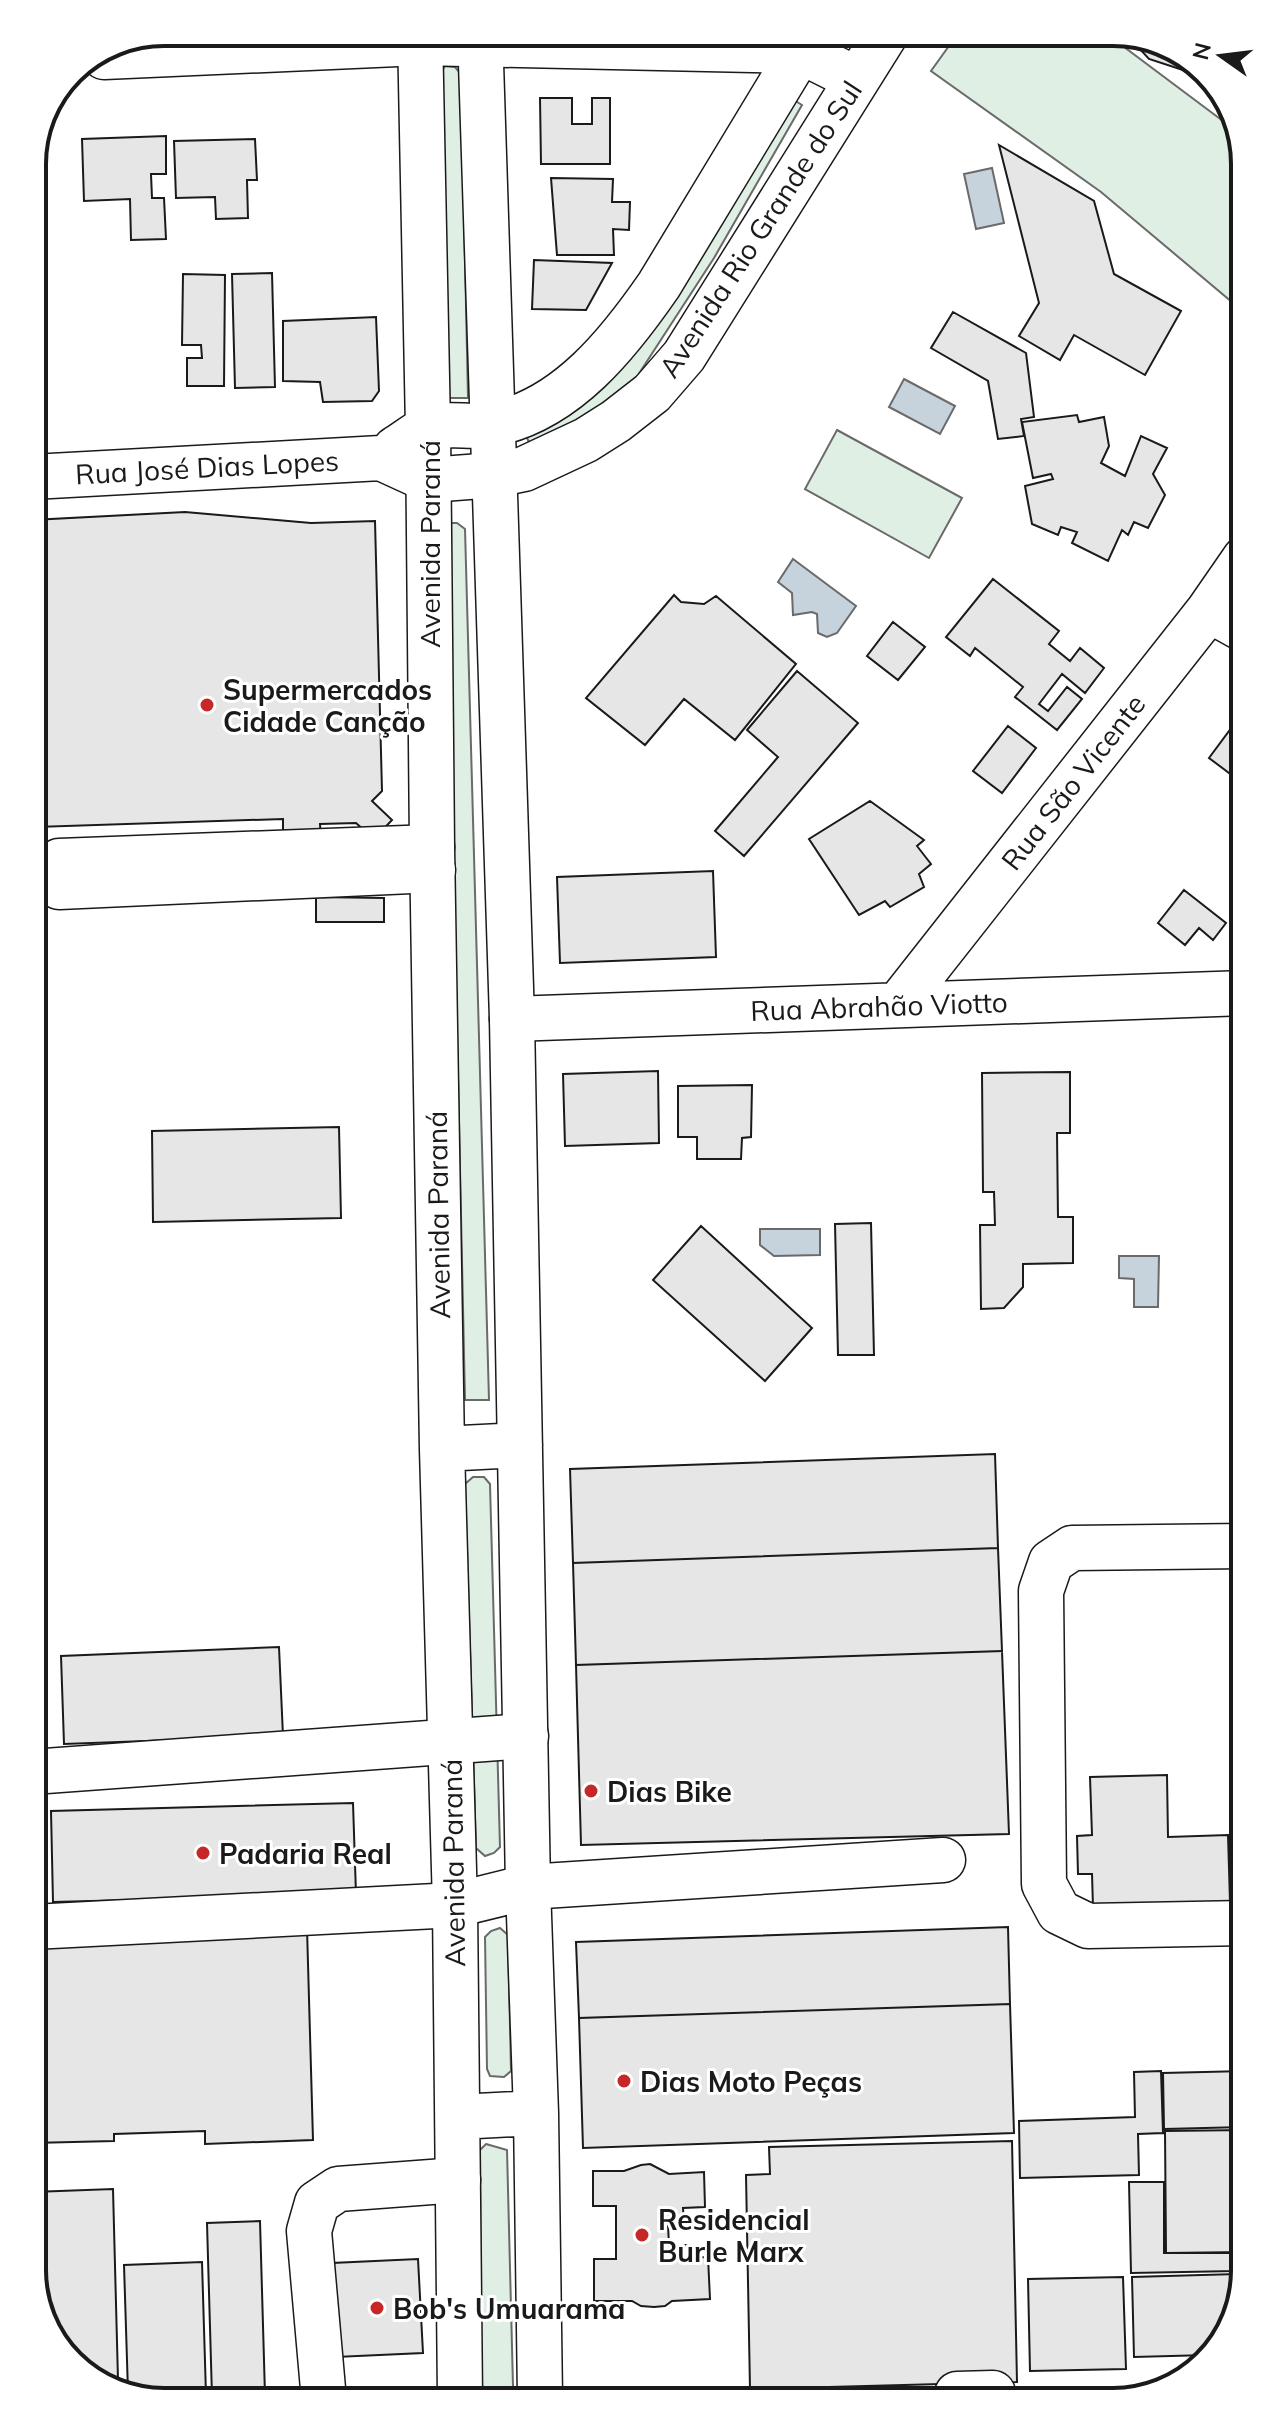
<svg xmlns="http://www.w3.org/2000/svg" width="1277" height="2434" viewBox="0 0 1277 2434" font-family="Mulish,sans-serif">
  <style>
    .green { fill: #e0efe3; stroke: #6a6a6a; stroke-width: 2 }
    .water { fill: #c6d2dc; stroke: #6a6a6a; stroke-width: 2 }
    .building { fill: #e6e6e6; stroke: #1a1a1a; stroke-width: 2 }
    .lines { fill: none; stroke-linecap: round; stroke-linejoin: round }
    .minor-casing { stroke: #1a1a1a; stroke-width: 47 }
    .major-casing { stroke: #1a1a1a; stroke-width: 47 }
    .minor { stroke: #fff; stroke-width: 44 }
    .major { stroke: #fff; stroke-width: 44 }
    .poi-dot { fill: #c62828; stroke: #fff; stroke-width: 3 }
    .labels { text-anchor: middle; dominant-baseline: central; stroke-width: 6; stroke-linejoin: round; paint-order: stroke }
    .street-label { font-size: 28px; fill: #1a1a1a; stroke: #fff }
    .poi-label { font-size: 28px; font-weight: bold; fill: #1a1a1a; stroke: #fff; text-anchor: start }
    .rim { fill: none; stroke: #1a1a1a; stroke-width: 4 }
  </style>
  <rect width="100%" height="100%" fill="#fff"/>
  <path class="green" d="M 959,32 L 1104,32 L 1239,133 L 1245,165 L 1245,313 L 1101,192 L 931,71 Z
    M 445,66 L 455,67 L 461,74 L 468,398 L 449,398 L 439,76 Z
    M 781,92 L 802,105 L 714,258 L 627,392 L 534,452 L 526,436 Z
    M 837,430 L 962,498 L 929,558 L 805,489 Z
    M 446,523 L 457,523 L 465,529 L 489,1400 L 465,1400 Z
    M 473,1477 L 484,1477 L 490,1484 L 500,1847 L 494,1853 L 485,1856 L 476,1848 L 465,1484 Z
    M 500,1928 L 508,1935 L 511,2071 L 504,2077 L 490,2076 L 487,2069 L 485,1937 L 491,1931 Z
    M 486,2144 L 507,2150 L 513,2386 L 508,2398 L 488,2398 L 481,2391 L 480,2150 Z"/>
  <path class="water" d="M 992,168 L 1004,223 L 976,229 L 964,174 Z
    M 904,379 L 955,406 L 940,434 L 889,407 Z
    M 793,559 L 856,606 L 837,633 L 827,637 L 818,633 L 817,614 L 812,612 L 793,615 L 792,593 L 778,582 Z
    M 760,1229 L 820,1229 L 820,1255 L 774,1256 L 760,1245 Z
    M 1119,1256 L 1159,1256 L 1158,1307 L 1134,1307 L 1134,1279 L 1119,1278 Z"/>
  <path class="building" d="M 1126,34 L 1193,59 L 1194,60 L 1186,71 L 1149,59 Z
    M 540,98 L 572,98 L 572,124 L 592,124 L 592,98 L 610,98 L 610,164 L 541,164 Z
    M 166,136 L 166,174 L 151,174 L 152,198 L 164,198 L 166,239 L 131,240 L 130,199 L 84,201 L 82,139 Z
    M 255,139 L 257,180 L 247,180 L 248,218 L 216,219 L 215,197 L 176,198 L 174,141 Z
    M 999,145 L 1094,201 L 1114,274 L 1181,311 L 1145,375 L 1074,335 L 1060,360 L 1019,336 L 1039,303 Z
    M 551,178 L 613,179 L 612,202 L 630,202 L 629,230 L 613,229 L 614,255 L 557,255 Z
    M 534,260 L 612,263 L 586,310 L 532,309 Z
    M 272,273 L 275,387 L 235,388 L 232,274 Z
    M 183,274 L 225,275 L 224,386 L 187,386 L 187,358 L 202,358 L 201,345 L 182,345 Z
    M 953,312 L 1026,353 L 1034,417 L 1021,419 L 1024,436 L 998,439 L 988,381 L 931,348 Z
    M 376,317 L 379,391 L 372,401 L 323,402 L 320,382 L 283,381 L 283,321 Z
    M 1077,415 L 1079,422 L 1104,417 L 1109,446 L 1101,463 L 1125,476 L 1141,436 L 1167,448 L 1153,474 L 1165,495 L 1148,528 L 1134,522 L 1128,535 L 1122,530 L 1108,561 L 1072,543 L 1077,532 L 1061,527 L 1058,535 L 1032,524 L 1025,486 L 1053,479 L 1051,474 L 1033,478 L 1022,422 Z
    M 185,512 L 311,523 L 375,521 L 382,791 L 372,801 L 392,820 L 374,839 L 356,823 L 320,824 L 321,840 L 283,841 L 283,819 L 36,827 L 32,520 Z
    M 993,579 L 1059,631 L 1049,644 L 1070,661 L 1080,648 L 1104,668 L 1085,693 L 1062,674 L 1039,704 L 1048,711 L 1067,687 L 1082,699 L 1057,730 L 1015,697 L 1023,687 L 975,648 L 970,656 L 946,637 Z
    M 674,595 L 681,602 L 704,604 L 716,596 L 796,664 L 735,740 L 684,699 L 645,745 L 586,698 Z
    M 893,622 L 925,647 L 898,680 L 867,656 Z
    M 797,671 L 858,723 L 744,856 L 715,831 L 778,757 L 747,730 Z
    M 1235,723 L 1245,731 L 1245,785 L 1209,758 Z
    M 1008,726 L 1036,748 L 1002,793 L 973,771 Z
    M 870,801 L 924,840 L 917,846 L 931,864 L 919,874 L 924,887 L 890,907 L 885,901 L 859,915 L 809,839 Z
    M 713,871 L 716,957 L 560,963 L 557,877 Z
    M 1184,890 L 1226,923 L 1213,940 L 1199,928 L 1185,945 L 1158,923 Z
    M 316,897 L 384,898 L 384,922 L 316,922 Z
    M 658,1071 L 659,1143 L 565,1146 L 563,1074 Z
    M 1070,1072 L 1070,1133 L 1057,1133 L 1058,1217 L 1073,1217 L 1073,1263 L 1023,1264 L 1023,1287 L 1004,1308 L 981,1309 L 980,1225 L 995,1225 L 994,1192 L 983,1192 L 982,1073 Z
    M 752,1085 L 751,1137 L 742,1138 L 741,1159 L 697,1159 L 697,1137 L 678,1137 L 678,1086 Z
    M 339,1127 L 341,1218 L 153,1222 L 152,1131 Z
    M 871,1223 L 874,1355 L 838,1355 L 835,1224 Z
    M 701,1226 L 812,1328 L 765,1381 L 653,1280 Z
    M 995,1454 L 998,1548 L 573,1563 L 570,1469 Z
    M 998,1548 L 1002,1651 L 576,1665 L 573,1563 Z
    M 279,1647 L 283,1736 L 64,1744 L 61,1656 Z
    M 1002,1651 L 1009,1834 L 581,1845 L 576,1665 Z
    M 1167,1775 L 1168,1837 L 1228,1835 L 1230,1902 L 1093,1907 L 1092,1874 L 1078,1874 L 1077,1836 L 1092,1835 L 1090,1777 Z
    M 353,1803 L 356,1894 L 53,1902 L 51,1811 Z
    M 1008,1927 L 1010,2004 L 579,2018 L 576,1942 Z
    M 307,1928 L 313,2140 L 205,2144 L 205,2131 L 114,2134 L 114,2141 L 32,2143 L 32,1937 Z
    M 1010,2004 L 1014,2133 L 583,2148 L 579,2018 Z
    M 1161,2071 L 1163,2133 L 1138,2134 L 1139,2175 L 1020,2178 L 1019,2121 L 1135,2117 L 1134,2072 Z
    M 1245,2071 L 1245,2127 L 1164,2129 L 1163,2073 Z
    M 1245,2130 L 1245,2252 L 1166,2253 L 1165,2131 Z
    M 1012,2141 L 1017,2382 L 750,2389 L 746,2175 L 770,2174 L 769,2147 Z
    M 650,2164 L 669,2174 L 704,2172 L 705,2207 L 683,2208 L 684,2223 L 668,2224 L 669,2246 L 687,2245 L 688,2258 L 708,2257 L 710,2299 L 672,2301 L 665,2306 L 654,2307 L 641,2306 L 632,2301 L 594,2301 L 594,2259 L 616,2259 L 616,2206 L 593,2206 L 593,2171 L 624,2171 L 641,2165 Z
    M 1129,2182 L 1164,2182 L 1164,2253 L 1236,2253 L 1236,2271 L 1131,2273 Z
    M 113,2189 L 118,2380 L 95,2381 L 91,2379 L 42,2321 L 36,2289 L 33,2192 Z
    M 260,2221 L 265,2395 L 212,2397 L 207,2223 Z
    M 418,2259 L 423,2353 L 336,2357 L 332,2263 Z
    M 202,2262 L 206,2395 L 142,2397 L 128,2392 L 124,2265 Z
    M 1237,2274 L 1238,2294 L 1222,2343 L 1208,2355 L 1134,2357 L 1132,2277 Z
    M 1123,2277 L 1126,2369 L 1030,2371 L 1028,2279 Z"/>
  <g class="lines">
    <defs>
      <path id="minor" d="M 104,57 L 420,43 L 800,51 L 856,79
        M 395,449 C 405,443 416,434 426,429 C 446,421 473,429 494,424 C 567,409 619,343 659,285 L 812,32
        M 32,477 L 381,458 L 429,480 L 494,475 L 524,469 L 586,440 L 616,421 L 652,393 L 684,356 L 887,32
        M 1209,610 L 1245,630
        M 432,847 L 59,861 L 59,887 L 433,870
        M 898,1005 L 1209,610 L 1245,558
        M 512,1019 L 1245,993
        M 32,1772 L 526,1736
        M 1245,1923 L 1088,1926 L 1059,1912 L 1044,1884 L 1041,1591 L 1051,1562 L 1072,1548 L 1245,1546
        M 32,1927 L 455,1905 L 528,1887 L 943,1860
        M 957,2394 L 993,2393
        M 324,2400 L 309,2231 L 317,2203 L 338,2189 L 458,2180"/>
      <path id="major" d="M 420,32 L 428,428 L 432,847 L 442,1449 L 455,1905 L 460,2399
        M 480,32 L 512,1019 L 528,1887 L 536,2113 L 540,2398
        M 442,1449 L 520,1445
        M 458,2117 L 536,2113"/>
    </defs>
    <use href="#minor" class="minor-casing"/>
    <use href="#major" class="major-casing"/>
    <use href="#minor" class="minor"/>
    <use href="#major" class="major"/>
  </g>
  <g class="poi-dot">
    <circle cx="207" cy="705" r="8"/>
    <circle cx="591" cy="1791" r="8"/>
    <circle cx="203" cy="1853" r="8"/>
    <circle cx="624" cy="2081" r="8"/>
    <circle cx="642" cy="2235" r="8"/>
    <circle cx="377" cy="2308" r="8"/>
  </g>
  <g class="labels">
    <g class="street-label">
      <text transform="translate(760 229) rotate(-57)">Avenida Rio Grande do Sul</text>
      <text transform="translate(207 467) rotate(-3)">Rua José Dias Lopes</text>
      <text transform="translate(429 544) rotate(-90)">Avenida Paraná</text>
      <text transform="translate(1073 782) rotate(-52)">Rua São Vicente</text>
      <text transform="translate(879 1006) rotate(-2)">Rua Abrahão Viotto</text>
      <text transform="translate(438 1215) rotate(-91)">Avenida Paraná</text>
      <text transform="translate(453 1863) rotate(-91)">Avenida Paraná</text>
    </g>
    <g class="poi-label">
      <text x="223" y="689">Supermercados<tspan x="223" dy="32">Cidade Canção</tspan></text>
      <text x="607" y="1791">Dias Bike</text>
      <text x="219" y="1853">Padaria Real</text>
      <text x="640" y="2081">Dias Moto Peças</text>
      <text x="658" y="2219">Residencial<tspan x="658" dy="32">Burle Marx</tspan></text>
      <text x="393" y="2308">Bob's Umuarama</text>
    </g>
  </g>
  <path d="M0 0H1277V2434H0ZM164 46H1113A118 118 0 0 1 1231 164V2270A118 118 0 0 1 1113 2388H164A118 118 0 0 1 46 2270V164A118 118 0 0 1 164 46Z" fill="#fff" fill-rule="evenodd"/>
  <path class="rim" d="M164 46H1113A118 118 0 0 1 1231 164V2270A118 118 0 0 1 1113 2388H164A118 118 0 0 1 46 2270V164A118 118 0 0 1 164 46Z"/>
  <g transform="translate(1221 56) rotate(284)" stroke="#ffffff" stroke-width="6" paint-order="stroke">
  <path d="M0-6L14 30L0 20L-14 30Z" fill="#1a1a1a"/>
  <text y="-12" font-size="22" font-weight="bold" text-anchor="middle" fill="#1a1a1a">N</text>
  </g>
</svg>
